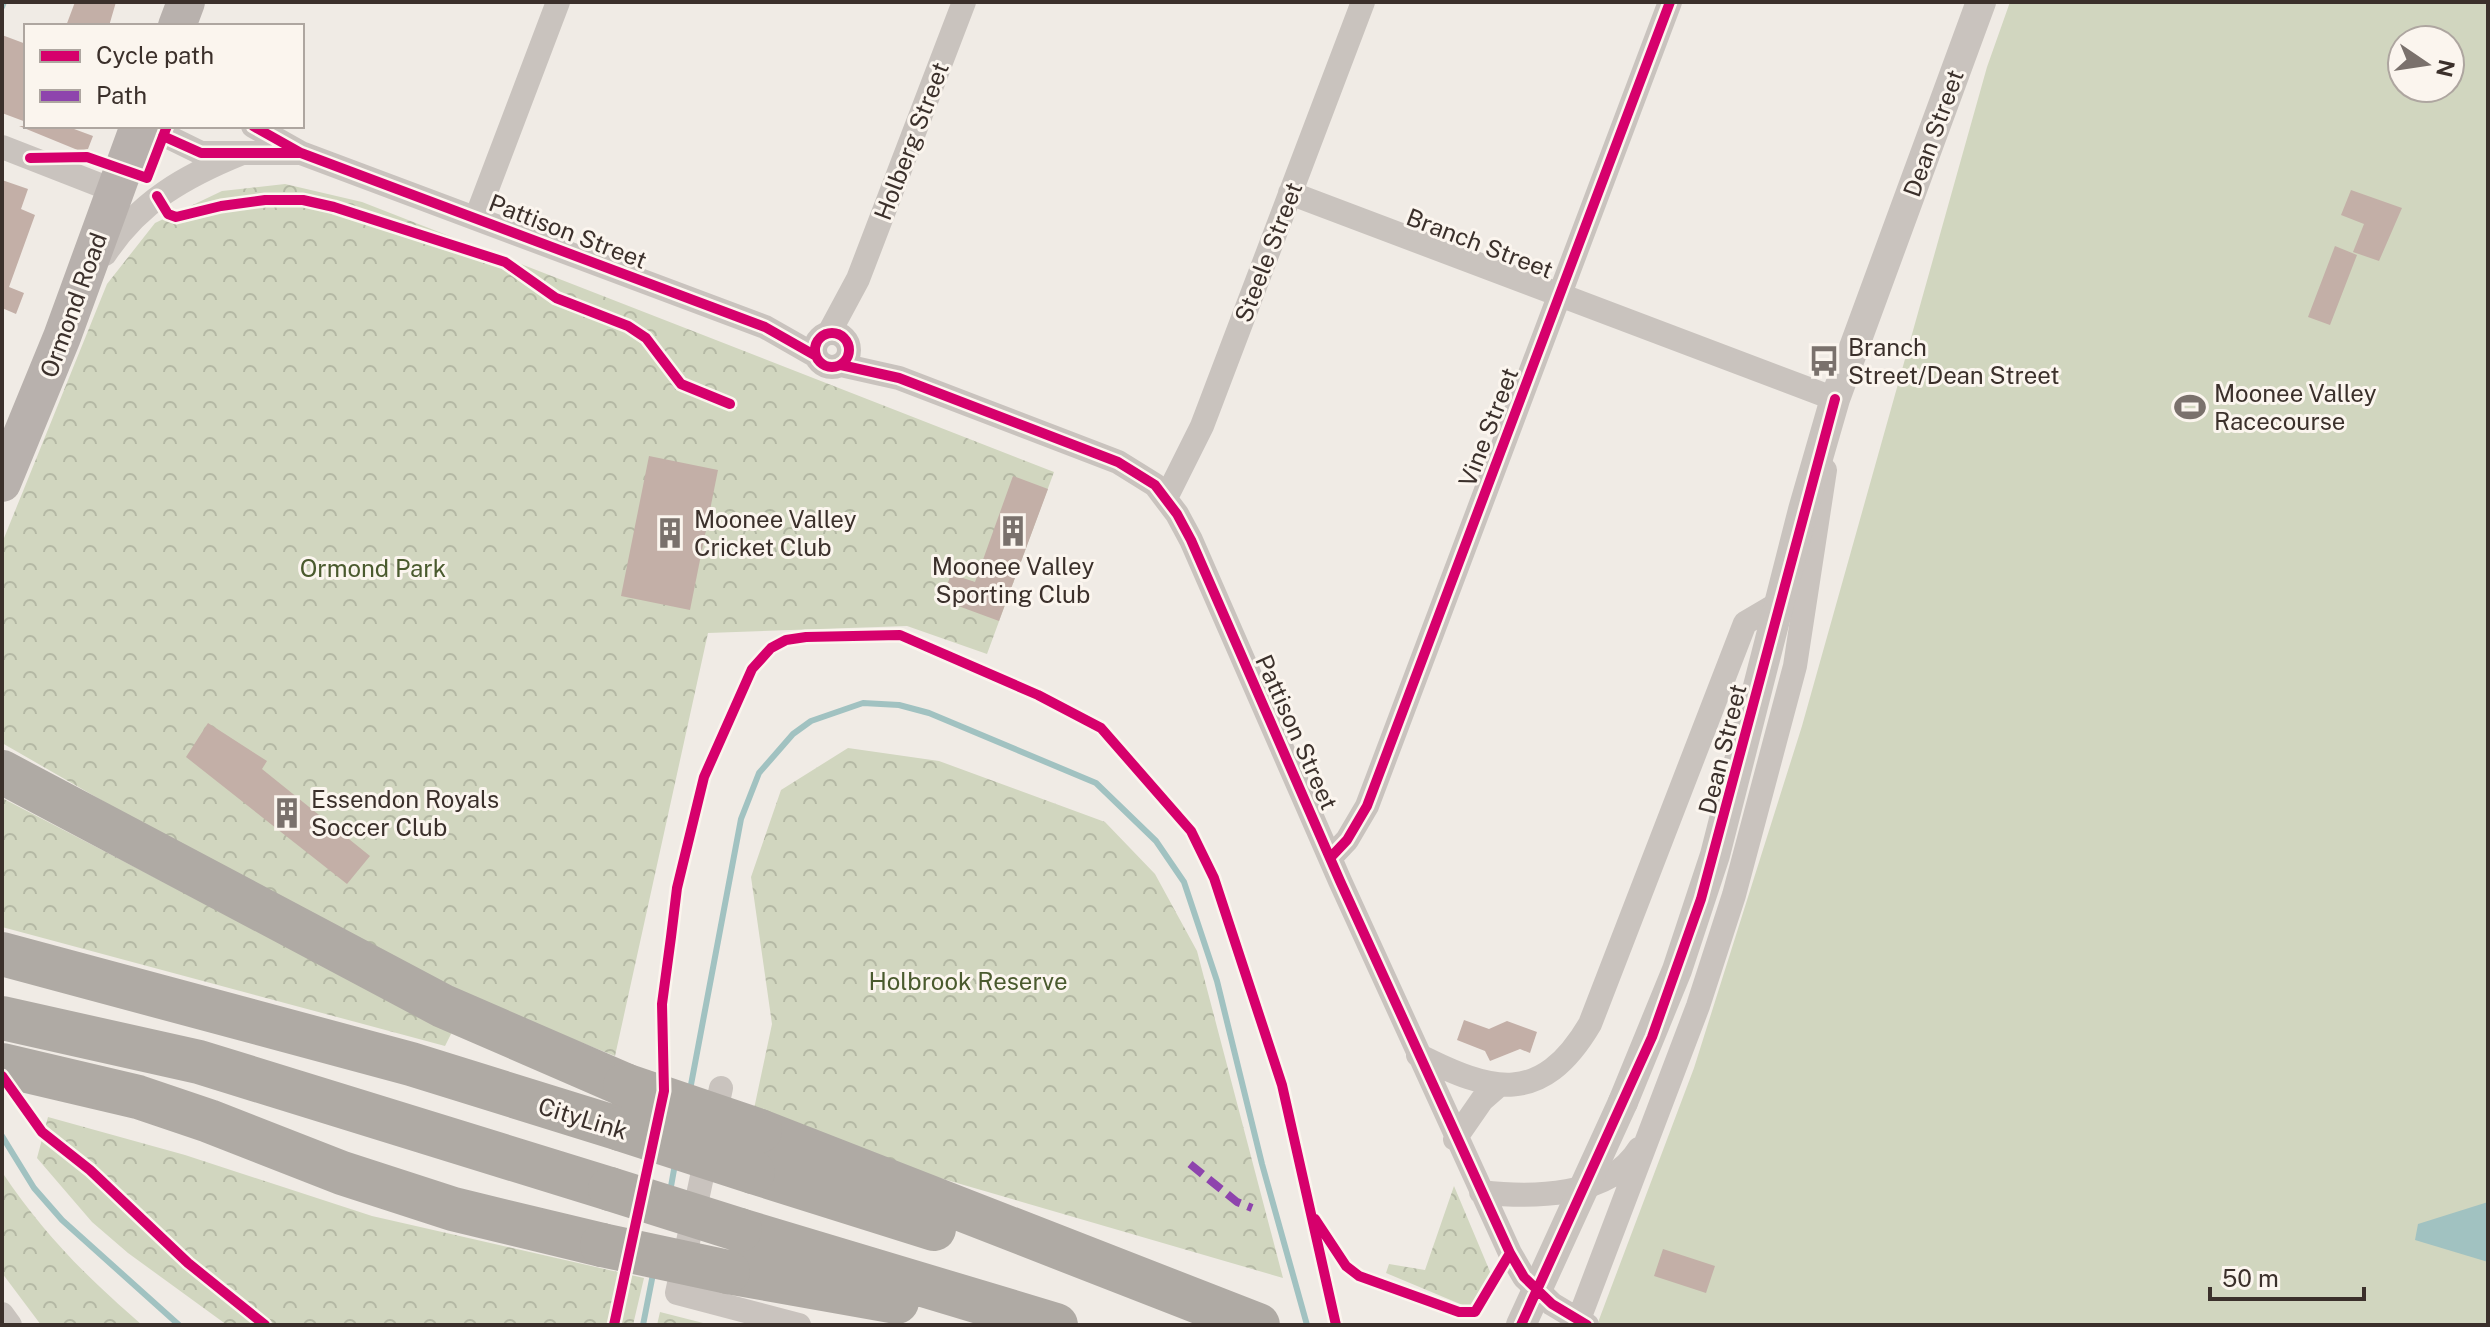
<svg xmlns="http://www.w3.org/2000/svg" width="2490" height="1327" viewBox="0 0 2490 1327" font-family="'Public Sans',sans-serif">
  <style>
    .green { fill: #d1d6bf; fill-rule: evenodd }
    .forest { fill: url(#forest-crowns) }
    .water { fill: #a1c2c1 }
    .lines { fill: none; stroke-linecap: round; stroke-linejoin: round }
    .stream { stroke: #a1c2c1; stroke-width: 6 }
    .building { fill: #c3afa7 }
    .minor { stroke: #c9c3be; stroke-width: 24 }
    .tertiary { stroke: #c9c3be; stroke-width: 30 }
    .primary { stroke: #b8b1ad; stroke-width: 38 }
    .motorway { stroke: #afaaa4; stroke-width: 44 }
    .tertiary-bridge { stroke: #c9c3be; stroke-width: 30 }
    .motorway-bridge { stroke: #afaaa4; stroke-width: 44 }
    .quiet { stroke: #8e44ad; stroke-width: 8; stroke-dasharray: 16 8; stroke-linecap: butt }
    .cycleway-casing { stroke: #fbf5ee; stroke-width: 15 }
    .cycleway { stroke: #d6006c; stroke-width: 10 }
    .labels { text-anchor: middle; dominant-baseline: central; stroke-width: 6; stroke-linejoin: round; paint-order: stroke }
    .street-label { font-size: 24px; fill: #3b302b; stroke: #fbf5ee }
    .poi-label { font-size: 24px; fill: #3b302b; stroke: #fbf5ee; text-anchor: start }
    .park-label { font-size: 24px; fill: #4a5a2e; stroke: #fbf5ee }
  </style>
  <defs>
    <pattern id="forest-crowns" width="20" height="18" patternUnits="userSpaceOnUse" patternTransform="scale(2)"><rect width="20" height="18" fill="#d1d6bf"/><path d="M2 6a3 3 0 1 1 6 0M12 15a3 3 0 1 1 6 0" fill="none" stroke="#b4b8a4"/></pattern>
  </defs>
  <rect width="100%" height="100%" fill="#f0ebe5"/>
  <path class="green" d="M 2010,2 L 2488,2 L 2488,1325 L 1597,1325 L 1694,1068 L 1802,726 L 1987,67 ZM 2402,40 L 2450,40 L 2450,88 L 2402,88 Z"/>
  <path class="forest" d="M 285,184 L 362,202 L 1054,472 L 987,654 L 907,626 L 708,633 L 615,1056 L 390,966 L 2,743 L 2,543 L 107,284 L 155,223 L 222,191 Z
    M 848,748 L 939,761 L 1105,822 L 1155,874 L 1197,951 L 1283,1278 L 751,1123 L 772,1024 L 751,877 L 781,790 Z
    M 2,798 L 452,1032 L 445,1046 L 2,927 Z
    M 48,1117 L 185,1155 L 372,1216 L 644,1278 L 633,1325 L 227,1325 L 128,1253 L 92,1222 L 37,1158 Z
    M 2,1172 C 45,1236 85,1275 142,1325 L 41,1325 L 2,1273 Z
    M 1454,1186 L 1491,1274 L 1472,1309 L 1386,1273 L 1389,1264 L 1425,1270 Z
    M 660,1312 L 711,1325 L 657,1325 Z"/>
  <path class="water" d="M 2488,1202 L 2488,1262 L 2415,1240 L 2418,1224 Z"/>
  <g class="lines">
    <path class="stream" d="M 2,7 L 4,2
      M 690,1090 L 741,819 L 759,773 L 793,734 L 811,721 L 863,703 L 899,705 L 929,713 L 1096,783 L 1156,841 L 1184,882 L 1217,981 L 1262,1164 L 1307,1325
      M 2,1136 L 34,1188 L 62,1220 L 179,1325
      M 670,1192 L 675,1164
      M 643,1325 L 653,1274"/>
  </g>
  <path class="building" d="M 75,2 L 116,2 L 109,26 L 66,26 Z
    M 2,35 L 26,44 L 26,122 L 2,113 Z
    M 19,126 L 66,126 L 93,136 L 88,149 L 80,151 Z
    M 2,180 L 28,189 L 21,209 L 35,215 L 9,287 L 24,293 L 16,314 L 2,308 Z
    M 2351,190 L 2402,208 L 2379,261 L 2353,252 L 2364,224 L 2341,215 Z
    M 2335,246 L 2357,255 L 2330,325 L 2308,317 Z
    M 649,456 L 718,470 L 690,610 L 621,596 Z
    M 1013,476 L 1048,489 L 999,621 L 942,600 L 951,574 L 975,582 Z
    M 208,723 L 267,761 L 262,769 L 370,856 L 347,884 L 186,757 Z
    M 1464,1020 L 1489,1029 L 1507,1021 L 1537,1032 L 1530,1053 L 1520,1049 L 1490,1061 L 1485,1051 L 1457,1040 Z
    M 1663,1249 L 1715,1266 L 1706,1293 L 1654,1276 Z"/>
  <g class="lines">
    <path class="minor" d="M 146,126 L 201,153 L 298,153
      M 253,126 L 301,153 L 765,327 L 816,356
      M 2,147 L 115,191
      M 1290,193 L 1835,399 L 1833,414
      M 476,218 L 558,2
      M 105,254 C 139,202 185,176 242,153
      M 829,333 L 858,279 L 964,2
      M815 350a17 17 0 1 1 34 0a17 17 0 1 1-34 0Z
      M 841,365 L 899,378 L 1118,462 L 1155,485 L 1177,514 L 1191,540 L 1340,881 L 1510,1253 L 1524,1277 L 1552,1304 L 1587,1325
      M 1166,498 L 1202,426 L 1363,2
      M 1330,858 L 1347,840 L 1367,806 L 1670,2
      M 1418,1055 C 1491,1092 1541,1107 1590,1024 L 1745,623 L 1779,603
      M 721,1088 L 677,1293 L 799,1325
      M 1455,1139 L 1482,1100 L 1498,1086
      M 1481,1192 C 1530,1198 1609,1198 1639,1149
      M 2,1314 L 10,1325
      M 1579,1319 L 1698,1006 L 1734,895 L 1795,666 L 1825,470"/>
    <path class="tertiary" d="M 1623,1102 L 1677,970 L 1715,855 L 1803,510 L 1835,399 L 1981,2"/>
    <path class="primary" d="M 177,26 L 186,2
      M 2,483 L 62,337 L 139,126"/>
    <path class="motorway" d="M 2,772 L 443,1006 L 625,1085
      M 2,954 L 411,1064 L 620,1129
      M 2,1018 L 199,1062 L 610,1189
      M 2,1065 L 138,1097 L 209,1121 L 342,1173 L 453,1209 L 602,1245
      M 760,1131 L 1258,1325
      M 753,1172 L 934,1229
      M 740,1230 L 1056,1325
      M 728,1272 L 897,1302"/>
    <path class="tertiary-bridge" d="M 1521,1325 L 1623,1102"/>
    <path class="motorway-bridge" d="M 625,1085 L 760,1131
      M 620,1129 L 753,1172
      M 610,1189 L 740,1230
      M 602,1245 L 728,1272"/>
    <path class="quiet" d="M 1190,1164 L 1237,1202 L 1252,1208"/>
    <defs>
      <path id="cycleway" d="M 253,126 L 301,153 L 765,327 L 816,356
        M 163,136 L 201,153 L 301,153
        M 30,158 L 87,157 L 147,178 L 167,126
        M 157,196 L 168,214 L 176,217 L 221,206 L 265,200 L 303,200 L 334,207 L 505,262 L 556,298 L 628,326 L 646,338 L 681,384 L 730,404
        M815 350a17 17 0 1 1 34 0a17 17 0 1 1-34 0Z
        M 841,365 L 899,378 L 1118,462 L 1155,485 L 1177,514 L 1191,540 L 1340,881 L 1510,1253 L 1524,1277 L 1552,1304 L 1587,1325
        M 1330,858 L 1347,840 L 1367,806 L 1670,2
        M 2,1076 L 42,1132 L 90,1170 L 188,1263 L 265,1325
        M 1315,1219 L 1346,1266 L 1359,1276 L 1459,1312 L 1475,1312 L 1510,1253
        M 614,1325 L 664,1091 L 662,1004 L 671,937 L 677,888 L 704,777 L 752,669 L 771,648 L 786,640 L 806,637 L 900,635 L 1038,695 L 1101,728 L 1191,831 L 1214,878 L 1282,1085 L 1336,1325
        M 1521,1325 L 1652,1037 L 1701,899 L 1835,399"/>
    </defs>
    <use href="#cycleway" class="cycleway-casing"/>
    <use href="#cycleway" class="cycleway"/>
  </g>
  <defs>
    <symbol id="bus-bare" viewBox="-9 -9 18 18"><path d="M-5-6H5V4H4V6H2V4H-2V6H-4V4H-5ZM-3.5-4V0h7V-4ZM-3.5 1.2v1.5H-2V1.2ZM2 1.2v1.5H3.5V1.2Z" fill="#7a716c" stroke="#fbf5ee" stroke-width="2.5" paint-order="stroke"/></symbol>
    <symbol id="stadium-bare" viewBox="-9 -9 18 18"><path d="M0-5a6.5 5 0 1 0 0 10a6.5 5 0 1 0 0-10ZM-3.5-1.8h7v3.6h-7Z" fill="#7a716c" stroke="#fbf5ee" stroke-width="2.5" paint-order="stroke"/></symbol>
    <symbol id="building-bare" viewBox="-9 -9 18 18"><path d="M-4-6H4V6H1V3H-1V6H-4ZM-2.5-4.3h1.7v1.8h-1.7ZM.8-4.3h1.7v1.8H.8ZM-2.5-1h1.7V.8h-1.7ZM.8-1h1.7V.8H.8Z" fill="#7a716c" stroke="#fbf5ee" stroke-width="2.5" paint-order="stroke"/></symbol>
  </defs>
  <g fill-rule="evenodd">
    <use href="#bus-bare" x="1802" y="339" width="44" height="44"/>
    <use href="#stadium-bare" x="2168" y="385" width="44" height="44"/>
    <use href="#building-bare" x="991" y="509" width="44" height="44"/>
    <use href="#building-bare" x="648" y="511" width="44" height="44"/>
    <use href="#building-bare" x="265" y="791" width="44" height="44"/>
  </g>
  <g class="labels">
    <g class="street-label">
      <text transform="translate(1933 133) rotate(-70)">Dean Street</text>
      <text transform="translate(911 141) rotate(-69)">Holberg Street</text>
      <text transform="translate(568 231) rotate(21)">Pattison Street</text>
      <text transform="translate(1480 243) rotate(21)">Branch Street</text>
      <text transform="translate(1268 252) rotate(-69)">Steele Street</text>
      <text transform="translate(73 305) rotate(-70)">Ormond Road</text>
      <text transform="translate(1488 427) rotate(-69)">Vine Street</text>
      <text transform="translate(1297 732) rotate(66)">Pattison Street</text>
      <text transform="translate(1722 749) rotate(-76)">Dean Street</text>
      <text transform="translate(583 1118) rotate(17)">CityLink</text>
    </g>
    <g class="poi-label">
      <text x="1848" y="347">Branch<tspan x="1848" dy="28">Street/Dean Street</tspan></text>
      <text x="2214" y="393">Moonee Valley<tspan x="2214" dy="28">Racecourse</tspan></text>
      <text x="694" y="519">Moonee Valley<tspan x="694" dy="28">Cricket Club</tspan></text>
      <text x="1013" y="566" text-anchor="middle">Moonee Valley<tspan x="1013" dy="28">Sporting Club</tspan></text>
      <text x="311" y="799">Essendon Royals<tspan x="311" dy="28">Soccer Club</tspan></text>
    </g>
    <g class="park-label">
      <text x="373" y="568">Ormond Park</text>
      <text x="968" y="981">Holbrook Reserve</text>
    </g>
  </g>
  <rect width="2490" height="1327" fill="none" stroke="#3b302b" stroke-width="8"/>
  <rect x="24" y="24" width="280" height="104" fill="#fbf5ee" stroke="#aea6a0" stroke-width="2"/>
  <rect x="40" y="50" width="40" height="12" fill="#d6006c" stroke="#aea6a0" stroke-width="2"/>
  <text x="96" y="64" font-size="24" fill="#3b302b">Cycle path</text>
  <rect x="40" y="90" width="40" height="12" fill="#8e44ad" stroke="#aea6a0" stroke-width="2"/>
  <text x="96" y="104" font-size="24" fill="#3b302b">Path</text>
  <g transform="translate(2426 64) rotate(103)"><circle r="38" fill="#fbf5ee" stroke="#aea6a0" stroke-width="2"/>
  <path d="M0-6L14 30L0 20L-14 30Z" fill="#7a716c"/>
  <text y="-12" font-size="22" font-weight="bold" text-anchor="middle" fill="#3b302b">N</text>
  </g>
  <path d="M2210 1287v12h154v-12" fill="none" stroke="#3b302b" stroke-width="4"/>
  <text x="2222" y="1287" font-size="24" fill="#3b302b" stroke="#fbf5ee" stroke-width="6" paint-order="stroke">50 m</text>
</svg>
